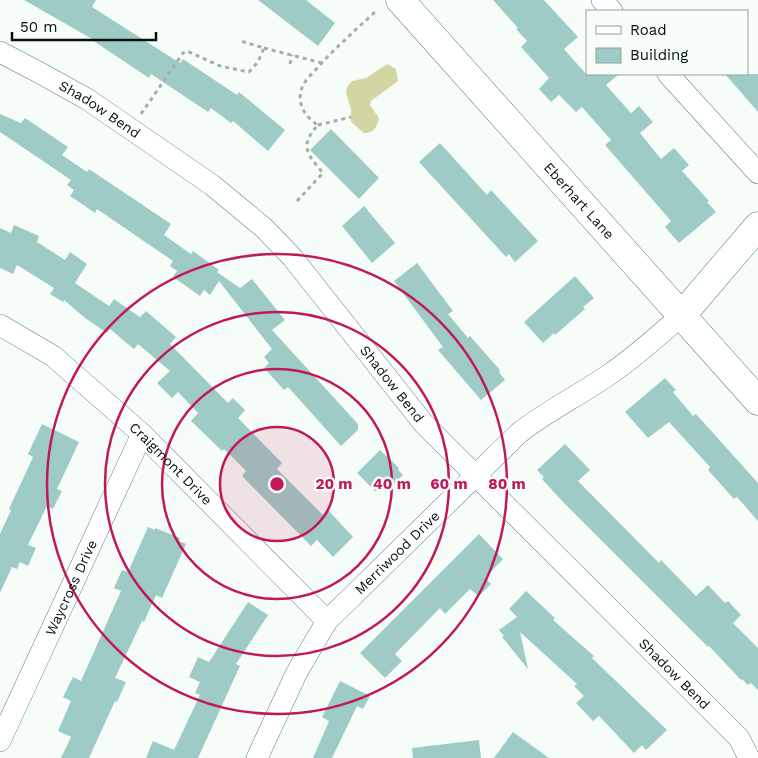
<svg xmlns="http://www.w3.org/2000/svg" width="758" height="758" viewBox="0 0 758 758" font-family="'Work Sans',sans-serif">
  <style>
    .green { fill: #d3d6a3 }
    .building { fill: #9ecbc5 }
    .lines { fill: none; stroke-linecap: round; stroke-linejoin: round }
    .street-casing { stroke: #628472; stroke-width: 22 }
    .secondary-casing { stroke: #628472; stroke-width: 29 }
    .path { stroke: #a5aea9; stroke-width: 3; stroke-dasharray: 4 4; stroke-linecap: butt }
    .street { stroke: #fff; stroke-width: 21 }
    .secondary { stroke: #fff; stroke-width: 28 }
    .ring { fill: none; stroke: #c2185b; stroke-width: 2.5 }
    .labels { text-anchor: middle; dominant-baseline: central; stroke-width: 5; stroke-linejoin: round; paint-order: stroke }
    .street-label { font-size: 14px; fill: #05120b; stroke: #f6fdf9 }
    .centre { fill: #c2185b; stroke: #f6fdf9; stroke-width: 2.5 }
    .ring-label { font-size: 15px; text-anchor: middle; font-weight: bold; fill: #c2185b; stroke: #f6fdf9; stroke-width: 5; stroke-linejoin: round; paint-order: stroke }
  </style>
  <rect width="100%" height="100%" fill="#f6fdf9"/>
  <path class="green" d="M 387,64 L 396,69 L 398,81 L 371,101 L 370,105 L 379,118 C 377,127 374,133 364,133 L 351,122 L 351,109 L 346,93 L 347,87 L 352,81 L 366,78 Z"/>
  <path class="building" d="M 24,0 L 96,0 L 92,7 L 180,63 L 183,59 L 237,95 L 239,92 L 285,130 L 268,151 L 233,121 L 231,123 L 211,108 L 208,112 L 151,74 L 149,78 L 92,40 L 92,39 Z
    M 258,0 L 306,0 L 335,23 L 318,46 Z
    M 493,0 L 544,0 L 578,37 L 564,49 L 586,74 L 619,74 L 606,85 L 631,113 L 639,106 L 653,122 L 640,133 L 661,159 L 674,148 L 689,165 L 682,171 L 709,201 L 707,202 L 716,212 L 679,243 L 665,227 L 671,221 L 605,145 L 611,140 L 582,107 L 576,112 L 559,95 L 551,102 L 539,89 L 549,78 L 521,47 L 527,41 L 516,29 L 518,28 Z
    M 725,74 L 758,74 L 758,112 Z
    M 0,114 L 21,123 L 25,118 L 68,147 L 62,155 L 87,172 L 89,169 L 171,224 L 164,235 L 191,254 L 193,251 L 219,270 L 217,272 L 240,288 L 252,279 L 285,320 L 272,330 L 358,424 L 358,430 L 341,446 L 288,387 L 284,390 L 264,368 L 269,363 L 264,357 L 272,349 L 219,281 L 210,295 L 204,290 L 200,296 L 173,277 L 177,271 L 170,266 L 173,261 L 97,209 L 95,213 L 70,196 L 74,190 L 67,185 L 71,180 L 0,132 Z
    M 331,129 L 379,178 L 359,199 L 310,150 Z
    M 440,143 L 487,195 L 491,190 L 538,241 L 515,262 L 509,254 L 506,257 L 419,162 Z
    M 364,206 L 395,243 L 372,263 L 342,226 Z
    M 14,225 L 39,236 L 37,242 L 65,260 L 70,252 L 87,264 L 75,283 L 109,306 L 114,299 L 140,317 L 146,311 L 176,337 L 170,344 L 228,403 L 233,398 L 245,410 L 238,418 L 282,463 L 277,469 L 323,515 L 328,510 L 353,537 L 333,557 L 317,540 L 311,546 L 242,476 L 246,471 L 224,449 L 222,451 L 191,421 L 198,413 L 178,392 L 172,398 L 157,383 L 170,371 L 138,344 L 134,349 L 110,329 L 107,333 L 85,318 L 64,300 L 63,302 L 50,294 L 54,288 L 17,265 L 13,274 L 0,268 L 0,228 L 11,233 Z
    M 417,263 L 453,311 L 448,314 L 468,338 L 470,336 L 500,370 L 499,372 L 505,380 L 481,400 L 438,350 L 443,347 L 394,281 Z
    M 575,276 L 594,298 L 583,307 L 585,309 L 555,335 L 554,333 L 543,343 L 524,322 Z
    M 665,378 L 676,390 L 673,392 L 693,416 L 696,414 L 758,483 L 758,521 L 737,497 L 734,499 L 708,470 L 710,467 L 669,422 L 648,438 L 625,412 Z
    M 42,424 L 79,442 L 57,489 L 62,491 L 53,509 L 47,506 L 28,545 L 36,548 L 28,566 L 20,562 L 17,569 L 12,567 L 0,593 L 0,534 L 11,510 L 9,509 L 33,457 L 28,454 Z
    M 565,444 L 590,470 L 578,481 L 659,563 L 661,560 L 696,596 L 708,585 L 725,603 L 728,601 L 741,615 L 733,623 L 758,648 L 758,690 L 751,683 L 748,685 L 742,679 L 741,680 L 709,646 L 708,647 L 563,502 L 542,479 L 544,477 L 537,470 Z
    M 380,450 L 399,468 L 398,470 L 403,475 L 386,492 L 381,487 L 376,492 L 357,473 Z
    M 148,527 L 155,530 L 155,528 L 180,538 L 179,541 L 186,544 L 162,598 L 156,595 L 144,622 L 142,621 L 115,678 L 126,682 L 117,702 L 115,701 L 89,758 L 61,758 L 71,737 L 58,731 L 71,701 L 63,697 L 73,677 L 81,681 L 121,591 L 114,588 L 122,570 L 128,572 Z
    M 479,534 L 503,559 L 485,578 L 491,584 L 479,596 L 470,589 L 445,614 L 440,608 L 395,654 L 402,661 L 385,678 L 360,653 Z
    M 526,591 L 555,618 L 553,620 L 594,656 L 592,658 L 667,730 L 646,750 L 642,745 L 634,753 L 599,716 L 593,721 L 576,703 L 584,696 L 574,686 L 577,684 L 520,632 L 528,669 L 502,637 L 504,636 L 499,630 L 517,617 L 509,609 Z
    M 248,602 L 268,615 L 236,664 L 240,666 L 198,758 L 146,758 L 153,741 L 174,750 L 200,695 L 195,693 L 200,682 L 189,677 L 198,657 L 209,662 Z
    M 340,681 L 370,696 L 363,709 L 357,706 L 332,758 L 313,758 L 329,721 L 322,717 Z
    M 513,732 L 549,758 L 494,758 Z
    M 479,740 L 481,758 L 413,758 L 412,748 Z"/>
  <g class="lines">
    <defs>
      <g id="street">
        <path d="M 602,0 L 612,11"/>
        <path id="s1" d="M 0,52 L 40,73 L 87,99 L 212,185 L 264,228 L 292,257 L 424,424 L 739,738 L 749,758"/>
        <path d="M 668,74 L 758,173"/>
        <path id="s2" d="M 0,325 L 53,356 L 142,434 L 327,621"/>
        <path id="s3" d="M 0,741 L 142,434"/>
        <path id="s4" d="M 257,758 L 297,672 L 327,621 L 519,433 C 547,411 578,396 607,376 C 634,358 658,336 682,315"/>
      </g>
      <g id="secondary">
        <path id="s5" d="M 400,0 L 758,401"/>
        <path d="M 682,315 L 758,226"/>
      </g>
    </defs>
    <use href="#street" class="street-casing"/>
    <use href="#secondary" class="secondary-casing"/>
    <path class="path" d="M 264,48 L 322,63
      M 290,64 L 292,55
      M 141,114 L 183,53 L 187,51 L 220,66 L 249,72 L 258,62 L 264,48 L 241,41
      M 318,125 L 351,117
      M 297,201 L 323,173 C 307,154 299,146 318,125 C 303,116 294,99 305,82 C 308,77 314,72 318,67 C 336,47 357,29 377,10"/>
    <use href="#street" class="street"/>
    <use href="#secondary" class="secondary"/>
  </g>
  <circle cx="277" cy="484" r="57" fill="#c2185b" fill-opacity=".12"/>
  <g class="ring">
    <circle cx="277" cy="484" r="57"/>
    <circle cx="277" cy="484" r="115"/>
    <circle cx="277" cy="484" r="172"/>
    <circle cx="277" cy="484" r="230"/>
  </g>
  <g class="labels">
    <g class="street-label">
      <text stroke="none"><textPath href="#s1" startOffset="115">Shadow Bend</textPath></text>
      <text stroke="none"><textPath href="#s5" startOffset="269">Eberhart Lane</textPath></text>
      <text stroke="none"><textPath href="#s1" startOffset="520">Shadow Bend</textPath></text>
      <text stroke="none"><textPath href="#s2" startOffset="221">Craigmont Drive</textPath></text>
      <text stroke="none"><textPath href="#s4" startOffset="252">Merriwood Drive</textPath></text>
      <text stroke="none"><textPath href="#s3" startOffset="169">Waycross Drive</textPath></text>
      <text stroke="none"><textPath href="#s1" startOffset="925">Shadow Bend</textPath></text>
    </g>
  </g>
  <circle cx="277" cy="484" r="8" class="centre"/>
  <g class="ring-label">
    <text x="334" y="489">20 m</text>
    <text x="392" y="489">40 m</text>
    <text x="449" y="489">60 m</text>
    <text x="507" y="489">80 m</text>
  </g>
  <rect x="586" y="10" width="162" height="65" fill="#f6fdf9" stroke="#969f9a"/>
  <rect x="596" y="26" width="25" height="8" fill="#ffffff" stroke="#969f9a"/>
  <text x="630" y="35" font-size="15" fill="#05120b">Road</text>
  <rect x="596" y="48" width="25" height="15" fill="#9ecbc5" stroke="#969f9a"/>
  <text x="630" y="60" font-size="15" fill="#05120b">Building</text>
  <path d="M12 32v8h144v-8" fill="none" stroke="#05120b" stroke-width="2.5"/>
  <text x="20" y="32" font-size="15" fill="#05120b" stroke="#f6fdf9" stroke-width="4" paint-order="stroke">50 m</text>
</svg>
